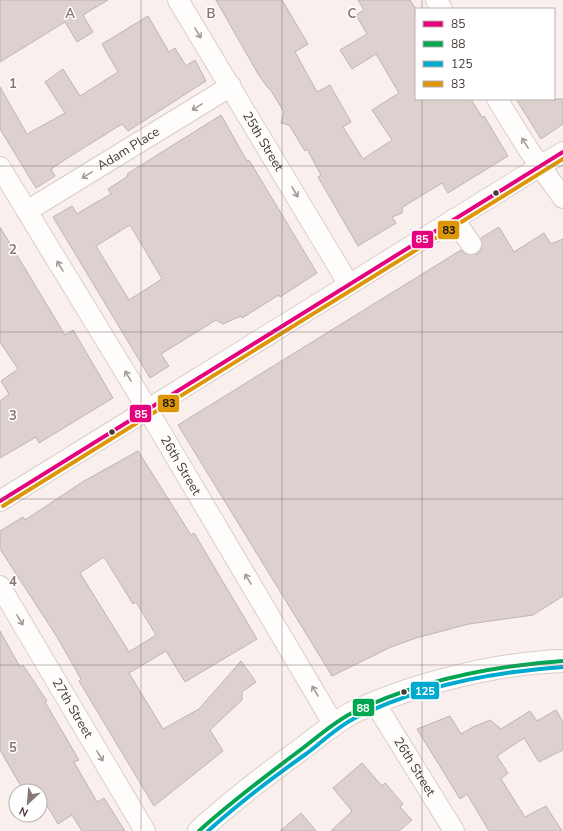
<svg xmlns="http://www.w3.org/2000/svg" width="563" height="831" viewBox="0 0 563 831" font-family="'Nunito Sans',sans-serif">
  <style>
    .building { fill: #ddd1cf; stroke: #bfb4b2; fill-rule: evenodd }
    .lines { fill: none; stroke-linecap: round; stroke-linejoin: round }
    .minor-casing { stroke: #d9cdcb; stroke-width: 22 }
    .major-casing { stroke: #d9cdcb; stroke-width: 24 }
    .minor { stroke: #fefdfc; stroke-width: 20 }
    .major { stroke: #fefdfc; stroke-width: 22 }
    .bus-1-casing { stroke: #fff; stroke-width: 7 }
    .bus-2-casing { stroke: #fff; stroke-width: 7 }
    .bus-3-casing { stroke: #fff; stroke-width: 7 }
    .bus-4-casing { stroke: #fff; stroke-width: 7 }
    .bus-1 { stroke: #e5007d; stroke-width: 4 }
    .bus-2 { stroke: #00a651; stroke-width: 4 }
    .bus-3 { stroke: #00a9ce; stroke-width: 4 }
    .bus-4 { stroke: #dd9608; stroke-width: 4 }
    .oneway { stroke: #a49a99 }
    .grid { fill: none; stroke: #877876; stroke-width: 1; stroke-opacity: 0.55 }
    .bus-dot { fill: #493836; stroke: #fff; stroke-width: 1.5 }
    .labels { text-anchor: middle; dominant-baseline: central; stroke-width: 3; stroke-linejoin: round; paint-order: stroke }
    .street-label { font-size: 13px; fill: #493836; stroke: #fff }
    .grid-label { font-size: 13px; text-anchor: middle; font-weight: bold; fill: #877876; stroke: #fff; stroke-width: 3; stroke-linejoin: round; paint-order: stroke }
    .line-badge { stroke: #fff; stroke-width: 1.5 }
    .badge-label { font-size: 11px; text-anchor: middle; font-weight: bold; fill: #fff }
    .pale-badge-label { font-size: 11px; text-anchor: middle; font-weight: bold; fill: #111 }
  </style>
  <rect width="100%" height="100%" fill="#f9f0ee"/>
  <path class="building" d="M 0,0 L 108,0 L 83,15 L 93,32 L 77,42 L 65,22 L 0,62 Z
    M 216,0 L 282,0 L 308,44 L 295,52 L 317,92 L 330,85 L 351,122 L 343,127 L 363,159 L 392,140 L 372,110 L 399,93 L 376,54 L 352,69 L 340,50 L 367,34 L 356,15 L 364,10 L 358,0 L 410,0 L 416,9 L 416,99 L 471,99 L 482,117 L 484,116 L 508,156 L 448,193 L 442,183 L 403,207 L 402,213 L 392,217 L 396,223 L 358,246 L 318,177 L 321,175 L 307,149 L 305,151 L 289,125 L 281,123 L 284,112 L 270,89 L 268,88 L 258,74 Z
    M 148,16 L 169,52 L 175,48 L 186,66 L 195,60 L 206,81 L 128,131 L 122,124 L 69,157 L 51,169 L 55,176 L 36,188 L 0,129 L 0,87 L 27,134 L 65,113 L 45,82 L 63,69 L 80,96 L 118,72 L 102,44 Z
    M 516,99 L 563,99 L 563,124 L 541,139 Z
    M 221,115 L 247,161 L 249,160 L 317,273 L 280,297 L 279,295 L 242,318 L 241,316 L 223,324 L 216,320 L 161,354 L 169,366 L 150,378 L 53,217 L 72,206 L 77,214 L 95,203 L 111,194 L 108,189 L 128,176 L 127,174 ZM 130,225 L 162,279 L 129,300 L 96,246 Z
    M 0,227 L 65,335 L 73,330 L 113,398 L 39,443 L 36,437 L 0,458 L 0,401 L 9,394 L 1,381 L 18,369 L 0,342 Z
    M 499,227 L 514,252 L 544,233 L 551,244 L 563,239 L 563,596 L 533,615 L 469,624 L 416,638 L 391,647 L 332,676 L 178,425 L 461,250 L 466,254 L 477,254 L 481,249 L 481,238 Z
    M 138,451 L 191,535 L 194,533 L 257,639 L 185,682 L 166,651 L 129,673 L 163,729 L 199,709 L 241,661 L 256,682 L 242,692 L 242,700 L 210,730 L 223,751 L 154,806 L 79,681 L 81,679 L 57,637 L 0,549 L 0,531 L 23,517 L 25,520 L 84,481 ZM 104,557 L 133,604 L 136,602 L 156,635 L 129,652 L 80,573 Z
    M 0,631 L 20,667 L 23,665 L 47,701 L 45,702 L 79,760 L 74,762 L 97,802 L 104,798 L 125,831 L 82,831 L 72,815 L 58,824 L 40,794 L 40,791 L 35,785 L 29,788 L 28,785 L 22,788 L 0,750 Z
    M 556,710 L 563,722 L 563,750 L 539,762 L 524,738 L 497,756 L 508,773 L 501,779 L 525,817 L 546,806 L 562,831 L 489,831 L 467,794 L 460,799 L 417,729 L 450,716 L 461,734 L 473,727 L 490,720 L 501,729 L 530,711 L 537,721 Z
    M 362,763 L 382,786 L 385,783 L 403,804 L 400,807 L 412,820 L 399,831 L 331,831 L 352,811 L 333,788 Z
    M 301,813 L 316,831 L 280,831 Z"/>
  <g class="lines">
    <defs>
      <g id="minor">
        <path id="s1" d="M 178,0 L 348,283"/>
        <path d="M 436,0 L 442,9"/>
        <path d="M 497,99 L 528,149 L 563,198"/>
        <path id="s2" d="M 0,167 L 136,390 L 334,725"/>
        <path id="s3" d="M 27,211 L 231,86"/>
        <path d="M 454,219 L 471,244"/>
        <path d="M 0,501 C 188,385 375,267 563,152"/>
        <path id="s4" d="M 0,586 L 145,831"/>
        <path id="s5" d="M 375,703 L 454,831"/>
      </g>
      <path id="major" d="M 199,831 C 232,801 267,774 303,748 C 319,736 335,722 352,713 C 411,684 498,663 563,661"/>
    </defs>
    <use href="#minor" class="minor-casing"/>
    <use href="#major" class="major-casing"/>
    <use href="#minor" class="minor"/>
    <use href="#major" class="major"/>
    <defs>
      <path id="bus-1" d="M 0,501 L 563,152"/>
      <path id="bus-2" d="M 199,831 C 232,801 267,775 303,748 C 319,736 334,722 352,713 C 417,681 491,666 563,661"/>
      <path id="bus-3" d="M 208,831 C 239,803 272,778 306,754 C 322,742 337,727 355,718 C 419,686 492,672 563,667"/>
      <path id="bus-4" d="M 3,506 L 563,159"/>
    </defs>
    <use href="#bus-1" class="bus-1-casing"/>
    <use href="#bus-2" class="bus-2-casing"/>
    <use href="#bus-3" class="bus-3-casing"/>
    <use href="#bus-4" class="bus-4-casing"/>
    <use href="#bus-1" class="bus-1"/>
    <use href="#bus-2" class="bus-2"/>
    <use href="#bus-3" class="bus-3"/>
    <use href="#bus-4" class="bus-4"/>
  </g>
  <defs><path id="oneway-shaft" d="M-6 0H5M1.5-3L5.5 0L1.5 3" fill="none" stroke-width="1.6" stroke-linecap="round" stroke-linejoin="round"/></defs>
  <g class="oneway">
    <use href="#oneway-shaft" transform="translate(198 33) rotate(59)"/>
    <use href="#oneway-shaft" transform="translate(197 107) rotate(148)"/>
    <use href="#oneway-shaft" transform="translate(525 143) rotate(-122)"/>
    <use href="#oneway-shaft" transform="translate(87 175) rotate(148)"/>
    <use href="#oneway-shaft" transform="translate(295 192) rotate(59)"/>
    <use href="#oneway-shaft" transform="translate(60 266) rotate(-121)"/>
    <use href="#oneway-shaft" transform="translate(128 376) rotate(-121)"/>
    <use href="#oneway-shaft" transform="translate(248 579) rotate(-121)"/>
    <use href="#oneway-shaft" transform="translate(20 620) rotate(59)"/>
    <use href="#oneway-shaft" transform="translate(315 691) rotate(-121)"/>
    <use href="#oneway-shaft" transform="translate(100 756) rotate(59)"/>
  </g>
  <path class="grid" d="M 141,0 L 141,831M 282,0 L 282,831M 422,0 L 422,9M 422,99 L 422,831M 0,166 L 563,166M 0,332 L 563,332M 0,499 L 563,499M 0,665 L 563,665"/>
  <g class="bus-dot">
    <circle cx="496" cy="193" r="3.5"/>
    <circle cx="112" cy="432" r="3.5"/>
    <circle cx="404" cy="692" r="3.5"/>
  </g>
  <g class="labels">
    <g class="street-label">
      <text stroke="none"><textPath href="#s1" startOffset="165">25th Street</textPath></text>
      <text stroke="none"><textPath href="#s3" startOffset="119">Adam Place</textPath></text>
      <text stroke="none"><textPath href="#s2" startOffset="349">26th Street</textPath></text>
      <text stroke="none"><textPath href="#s4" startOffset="142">27th Street</textPath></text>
      <text stroke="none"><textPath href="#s5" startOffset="75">26th Street</textPath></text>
    </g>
  </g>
  <g class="grid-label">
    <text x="70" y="18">A</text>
    <text x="211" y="18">B</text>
    <text x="352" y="18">C</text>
    <text x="13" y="88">1</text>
    <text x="13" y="254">2</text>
    <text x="13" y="420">3</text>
    <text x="13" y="586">4</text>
    <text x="13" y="752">5</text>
  </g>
  <g class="line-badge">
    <rect x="437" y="220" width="23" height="20" rx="4" fill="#dd9608"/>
    <rect x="411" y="230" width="23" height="19" rx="4" fill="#e5007d"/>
    <rect x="157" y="394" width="23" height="19" rx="4" fill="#dd9608"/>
    <rect x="129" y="404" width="23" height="19" rx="4" fill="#e5007d"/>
    <rect x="410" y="681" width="30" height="19" rx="4" fill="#00a9ce"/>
    <rect x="352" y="698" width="23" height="19" rx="4" fill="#00a651"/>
  </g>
  <g class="badge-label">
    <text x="422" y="243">85</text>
    <text x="141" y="418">85</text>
    <text x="425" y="695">125</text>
    <text x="363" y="712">88</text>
  </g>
  <g class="pale-badge-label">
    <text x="449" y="234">83</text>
    <text x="169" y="407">83</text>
  </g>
  <rect x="415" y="8" width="140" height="92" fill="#ffffff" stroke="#b6afaf"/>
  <rect x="423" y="21" width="20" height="6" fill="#e5007d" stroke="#b6afaf"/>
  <text x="451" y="28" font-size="12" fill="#493836">85</text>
  <rect x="423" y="41" width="20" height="6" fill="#00a651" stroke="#b6afaf"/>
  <text x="451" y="48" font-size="12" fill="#493836">88</text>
  <rect x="423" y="61" width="20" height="6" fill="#00a9ce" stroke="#b6afaf"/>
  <text x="451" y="68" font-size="12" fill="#493836">125</text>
  <rect x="423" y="81" width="20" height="6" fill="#dd9608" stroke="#b6afaf"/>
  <text x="451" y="88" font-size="12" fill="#493836">83</text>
  <g transform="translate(28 803) rotate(206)"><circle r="19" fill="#ffffff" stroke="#b6afaf"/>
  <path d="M0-3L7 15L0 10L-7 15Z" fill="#877876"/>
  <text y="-6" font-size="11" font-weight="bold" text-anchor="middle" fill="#493836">N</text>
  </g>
</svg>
